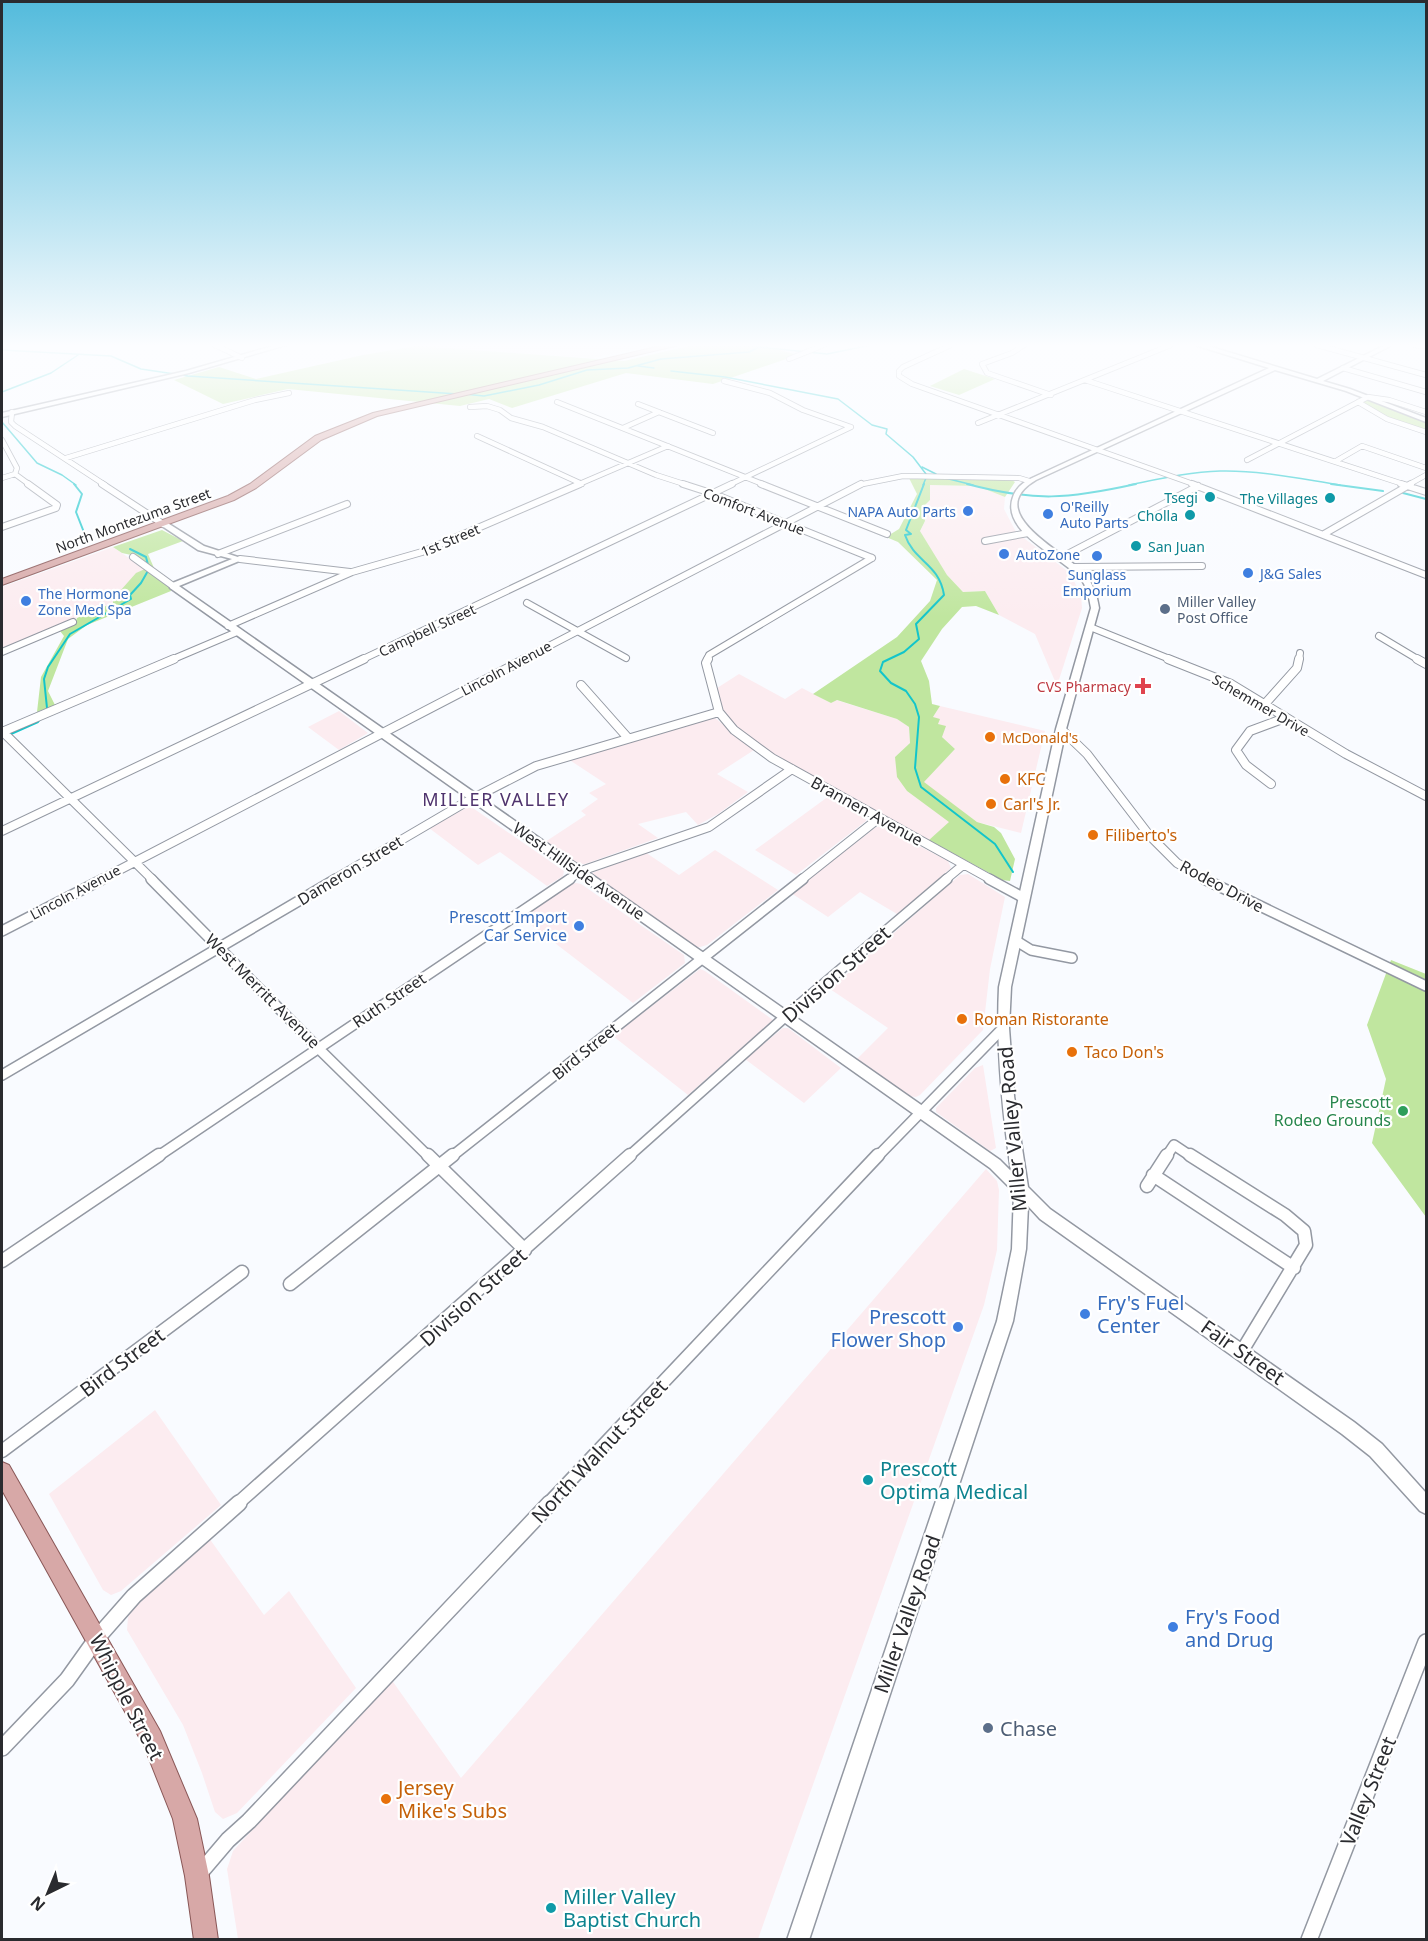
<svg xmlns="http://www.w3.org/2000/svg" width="1428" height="1941" viewBox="0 0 1428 1941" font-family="'Noto Sans',sans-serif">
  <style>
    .commercial { fill: #fcecf0 }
    .green { fill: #c0e69f }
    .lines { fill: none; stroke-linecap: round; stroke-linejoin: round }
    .stream-far1 { stroke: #13c5ca; stroke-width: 1.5 }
    .stream { stroke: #13c5ca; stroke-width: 2 }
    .street-far5-casing { stroke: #9398a2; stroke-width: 6 }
    .street-far4-casing { stroke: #9398a2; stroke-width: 8 }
    .street-far3-casing { stroke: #9398a2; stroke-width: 10 }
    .street-far2-casing { stroke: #9398a2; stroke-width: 12 }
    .street-far1-casing { stroke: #9398a2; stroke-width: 15 }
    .street-casing { stroke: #9398a2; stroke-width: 18 }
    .secondary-casing { stroke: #9398a2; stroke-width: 3 }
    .primary-casing { stroke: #895757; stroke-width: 2 }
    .street-far5 { stroke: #fff; stroke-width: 4.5 }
    .street-far4 { stroke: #fff; stroke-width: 6 }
    .street-far3 { stroke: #fff; stroke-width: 8 }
    .street-far2 { stroke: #fff; stroke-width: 9 }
    .street-far1 { stroke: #fff; stroke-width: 12 }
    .street { stroke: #fff; stroke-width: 15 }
    .secondary { fill: #fff; fill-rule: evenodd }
    .primary { fill: #d7a8a7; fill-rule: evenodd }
    .culture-dot { fill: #0f9aa8; stroke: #fff; stroke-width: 2 }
    .shop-dot { fill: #3f7fe0; stroke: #fff; stroke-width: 2 }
    .service-dot { fill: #5c6f8a; stroke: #fff; stroke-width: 2 }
    .health-dot { fill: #e0444e; stroke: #fff; stroke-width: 2 }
    .food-dot { fill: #e8710a; stroke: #fff; stroke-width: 2 }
    .leisure-dot { fill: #2e9e5b; stroke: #fff; stroke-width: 2 }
    .labels { text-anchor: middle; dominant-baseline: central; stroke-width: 4.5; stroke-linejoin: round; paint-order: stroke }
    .far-culture-label { font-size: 14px; fill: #0d838f; stroke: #fff; text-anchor: end }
    .far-shop-label { font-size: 14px; fill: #366cbe; stroke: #fff; text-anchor: start }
    .far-street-label { font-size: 14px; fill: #2a2b2f; stroke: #fff }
    .far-service-label { font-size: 14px; fill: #4e5e75; stroke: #fff; text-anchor: start }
    .far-health-label { font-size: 14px; fill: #be3a42; stroke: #fff; text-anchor: end }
    .far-food-label { font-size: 14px; fill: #c56008; stroke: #fff; text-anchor: start }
    .food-label { font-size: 16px; fill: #c56008; stroke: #fff; text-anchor: start }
    .street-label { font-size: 16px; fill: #2a2b2f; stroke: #fff }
    .shop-label { font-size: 16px; fill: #366cbe; stroke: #fff; text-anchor: end }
    .leisure-label { font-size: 16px; fill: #27864d; stroke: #fff; text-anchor: end }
    .neighbourhood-label { font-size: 18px; letter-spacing: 1.5px; fill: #4f336d; stroke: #fff }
    .near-street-label { font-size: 20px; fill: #2a2b2f; stroke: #fff }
    .near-shop-label { font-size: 20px; fill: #366cbe; stroke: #fff; text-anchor: start }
    .near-culture-label { font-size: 20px; fill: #0d838f; stroke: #fff; text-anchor: start }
    .near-service-label { font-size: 20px; fill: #4e5e75; stroke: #fff; text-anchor: start }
    .near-food-label { font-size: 20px; fill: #c56008; stroke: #fff; text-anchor: start }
  </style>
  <rect width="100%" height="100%" fill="#f9fbff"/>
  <path class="commercial" d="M 656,345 L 592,358 L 417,346 Z
    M 930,485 L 977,486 L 1005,497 L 1004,509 L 1016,532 L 1066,570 L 1074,581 L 1081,595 L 1082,608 L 1057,686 L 1035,634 L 999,615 L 985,591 L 963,592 L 947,575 L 930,549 L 920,531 L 925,521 L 923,507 L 930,500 Z
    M 113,547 L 145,569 L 113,603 L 2,649 L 2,587 Z
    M 739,674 L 785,699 L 802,688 L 831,703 L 836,700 L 897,719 L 909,727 L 910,743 L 895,757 L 907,791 L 950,822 L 929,840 L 770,753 L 741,732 L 722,712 L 714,690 Z
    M 940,706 L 1045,731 L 1021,833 L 977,822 L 923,782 L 955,749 L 942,737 L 938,723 L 933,717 Z
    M 339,711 L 368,733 L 339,750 L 308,727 Z
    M 714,717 L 754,750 L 717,774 L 748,792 L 718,814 L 698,825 L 686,812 L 638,824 L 658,838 L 585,864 L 579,864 L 545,842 L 586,815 L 581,811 L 598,799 L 589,793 L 606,784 L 568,759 Z
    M 829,796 L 865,816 L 866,821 L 796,875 L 755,850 Z
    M 470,806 L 564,871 L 563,876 L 547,886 L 500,852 L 478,865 L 429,828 Z
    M 881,826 L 948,861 L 951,868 L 897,914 L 860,892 L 828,917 L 791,893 L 876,827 Z
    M 715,850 L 778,890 L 707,945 L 700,947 L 696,947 L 592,873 L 645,852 L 679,875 Z
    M 968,874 L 1005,897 L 990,969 L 983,1030 L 920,1095 L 916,1097 L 909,1096 L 856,1060 L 888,1028 L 830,989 L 960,875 Z
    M 576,883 L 581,884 L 684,955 L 685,963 L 633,1003 L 521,917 L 570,884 Z
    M 700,969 L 705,971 L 773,1020 L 688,1095 L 613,1036 Z
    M 783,1028 L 788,1028 L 841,1068 L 804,1103 L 745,1059 Z
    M 983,1065 L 996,1148 L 990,1151 L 936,1112 L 936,1108 L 975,1068 Z
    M 986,1169 L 997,1181 L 999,1190 L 997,1250 L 984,1305 L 758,1939 L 238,1939 L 227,1869 L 233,1851 L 391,1679 L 461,1778 Z
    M 155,1410 L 221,1505 L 121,1591 L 111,1595 L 103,1590 L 49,1494 Z
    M 209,1538 L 264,1615 L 289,1591 L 356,1688 L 237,1813 L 223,1819 L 215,1812 L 202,1773 L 183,1725 L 127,1630 L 128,1617 L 134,1608 Z"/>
  <path class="green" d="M 693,345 L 761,345 L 798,355 L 713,384 L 626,373 L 512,408 L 489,399 L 460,406 L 288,389 L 223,404 L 174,380 L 219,367 L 256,379 L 363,355 L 417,346 L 624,361 Z
    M 964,369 L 995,379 L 959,395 L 930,386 Z
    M 1364,399 L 1426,423 L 1426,432 L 1402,425 L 1358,402 Z
    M 909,478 L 1010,479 L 1015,482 L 1005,497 L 977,486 L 930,485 L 930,500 L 923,507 L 925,521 L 920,531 L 947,575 L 963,592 L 985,591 L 999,615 L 976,606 L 962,607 L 942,629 L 921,661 L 929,681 L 932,704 L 940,706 L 933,717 L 940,719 L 938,724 L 946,726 L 942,737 L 955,749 L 924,782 L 977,822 L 994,827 L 1001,833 L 1015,859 L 1010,881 L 1002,880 L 929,840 L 949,822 L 907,791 L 897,777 L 895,757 L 910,743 L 909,727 L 897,719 L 837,700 L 831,703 L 813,694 L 897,637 L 930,601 L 937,580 L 898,542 L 886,537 L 899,529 L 917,494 Z
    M 162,530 L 183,541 L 148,554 L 154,568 L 136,556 L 122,553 L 113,547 Z
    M 145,569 L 170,586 L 171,591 L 87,625 L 68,639 L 48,691 L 55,705 L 37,712 L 41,677 L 64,636 L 60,631 L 75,623 L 77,618 L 113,603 L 113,599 L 136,573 Z
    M 1391,960 L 1426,974 L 1426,1217 L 1372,1143 L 1386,1079 L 1367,1025 Z"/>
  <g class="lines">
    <path class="stream-far1" d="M 2,350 L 111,356 L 141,369 L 188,376 L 458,394
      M 638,366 L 654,368
      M 671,371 L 725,377 L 838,399 L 872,425 L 887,429 L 886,434 L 913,457 L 926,474
      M 2,392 L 51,373 L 78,355
      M 464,394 L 484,396 L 539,385 L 587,370 L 628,368 L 661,359 L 749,352 L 759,347 L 827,354 L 871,345
      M 2,422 L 37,463 L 62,475 L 76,485
      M 922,467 L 936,474
      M 949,479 L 973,485
      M 923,485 L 926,478
      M 1129,485 C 1159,479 1189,472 1220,471 C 1261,470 1301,479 1340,485"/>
    <path class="stream" d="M 74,484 L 82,494 L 76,512 L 87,540
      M 924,484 L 906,530 L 911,534 L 905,535 C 914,562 939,563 944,595 L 916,624 L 919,639 L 904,652 L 883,662 L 880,671 L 891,683 L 906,691 L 915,704 L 919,717 L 915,768 L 921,787 L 995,844 L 1013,872
      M 967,484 C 1035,502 1068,499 1136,484
      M 1331,484 L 1383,491
      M 1403,493 L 1426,499
      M 47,708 L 44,679 L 48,667 L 70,634 L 131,599 L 130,595 L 141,583 L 149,569 L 146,557 L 130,549
      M 2,738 L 38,722 L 41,718"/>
    <defs>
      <path id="street-far5" d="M 215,345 L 242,358
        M 951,345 L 903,367 L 899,371 L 899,376 L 912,384 L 1196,485
        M 1024,345 L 1012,353 L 982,364 L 987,373 L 1051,395
        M 1317,345 L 1426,375
        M 1414,345 L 1426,346
        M 789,359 L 824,345
        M 1343,368 L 1426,392
        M 1085,380 L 1406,485
        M 724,381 L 770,393 L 803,410 L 851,427
        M 557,402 L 765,485
        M 1358,402 L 1387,419 L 1426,432
        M 638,404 L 713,433
        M 470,407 L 487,406 L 500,410 L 511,418 L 543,427 L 656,475 L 687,485
        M 12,412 L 11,422 L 15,426 L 105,485
        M 978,423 L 1171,345
        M 623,428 L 659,412
        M 477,436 L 582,484
        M 2,440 L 17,468 L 15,474 L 30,485
        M 66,458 L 255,400 L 289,393
        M 1247,460 L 1368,397 L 1389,400 L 1426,412
        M 1336,461 L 1362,446 L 1426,468
        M 2,478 L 15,474
        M 577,485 L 668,446
        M 729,485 L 851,427
        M 858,485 L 903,476 L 1019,478 L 1029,481
        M 1408,485 L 1426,475"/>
      <path id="street-far4" d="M 102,484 L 163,524
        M 683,484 L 714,494 L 872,558
        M 761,484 L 887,534
        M 1192,484 L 1426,575
        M 1401,484 L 1426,492
        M 2,527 L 56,508 L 57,505 L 28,484
        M 1324,534 L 1411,484
        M 985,541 L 1028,533
        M 218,554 L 347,504
        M 133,557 L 173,586
        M 1062,557 L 1198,486
        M 240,559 L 350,572
        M 1074,567 L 1202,566
        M 527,603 L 626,658
        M 228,626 L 352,572 L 422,552 L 580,484
        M 1090,627 L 1172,660
        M 1379,636 L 1419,660
        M 2,652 L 73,622
        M 171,660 L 237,632
        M 361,660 L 732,484
        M 522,660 L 861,484
        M 707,660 L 709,655 L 872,558
        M 1299,660 L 1300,653"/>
      <path id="street-far3" d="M 708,659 L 706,663 L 719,712 L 734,730 L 772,758 L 992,880
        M 1168,659 L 1231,684 L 1346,754 L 1426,796
        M 1417,659 L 1426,664
        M 581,685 L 628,738
        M 1264,705 L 1297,668 L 1299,659
        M 1061,729 L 1087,754 L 1149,835 L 1177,863 L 1206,880
        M 2,731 L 153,880
        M 2,732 L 174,659
        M 1271,784 L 1246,765 L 1236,750 L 1250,731 L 1285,718
        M 2,831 L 364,659
        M 100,880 L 525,659
        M 333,880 L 466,802 L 536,766 L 719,712
        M 568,880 L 581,871 L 709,827 L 792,769
        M 801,880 L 879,818
        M 945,880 L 963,865"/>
      <path id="street-far2" d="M 151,879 L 318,1048 L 429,1157
        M 989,879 L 1024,898
        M 1204,879 L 1426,986
        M 2,931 L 103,879
        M 1015,940 L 1031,950 L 1072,958
        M 2,1075 L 336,879
        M 157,1157 L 570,879
        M 451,1157 L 803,879
        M 628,1157 L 786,1016 L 947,879
        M 877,1157 L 1003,1028
        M 1166,1157 L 1174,1145 L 1192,1157"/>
      <path id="street-far1" d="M 428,1155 L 525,1250
        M 1190,1155 L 1285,1215 L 1304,1231 L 1306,1245 L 1242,1351
        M 1153,1175 L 1294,1268
        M 1147,1186 L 1167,1155
        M 2,1261 L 159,1155
        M 290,1284 L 453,1155
        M 2,1451 L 242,1272
        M 237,1504 L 630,1155
        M 548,1504 L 878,1155"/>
      <path id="street" d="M 2,1748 L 67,1680 L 97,1638 L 134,1596 L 239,1503
        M 199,1874 L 228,1840 L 249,1821 L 550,1503
        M 1309,1940 L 1426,1642"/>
      <path id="secondary" d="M 276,345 L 286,345 L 189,373 L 2,417 L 2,413 L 186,371 Z
        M 1195,345 L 1205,345 L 1317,379 L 1385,345 L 1392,345 L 1323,381 L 1350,389 L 1426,418 L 1426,422 L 1346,391 L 1275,370 L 1036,480 C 980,513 1066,552 1085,574 C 1093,584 1097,595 1099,608 L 1066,729 L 1011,987 L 1009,1028 L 1014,1096 L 1028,1187 L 1050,1209 L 1354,1422 L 1382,1444 L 1426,1493 L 1426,1514 L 1420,1511 L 1370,1456 L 1342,1434 L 1040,1219 L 1028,1206 L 1026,1249 L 1013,1321 L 809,1940 L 787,1940 L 997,1321 L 1012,1249 L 1014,1192 L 990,1168 L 170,588 L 170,584 L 232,559 L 198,550 L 159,524 L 166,522 L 204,546 L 244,559 L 179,586 L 1000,1160 L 1011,1171 C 1002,1109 996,1049 999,987 L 1056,729 L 1091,608 C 1089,597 1087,586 1080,578 C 1062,557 1000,532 1013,497 C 1016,488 1023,482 1032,478 L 1269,368 Z"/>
      <path id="primary" d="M 665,345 L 679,345 L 377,416 L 321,440 L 256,488 L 234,500 L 2,585 L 2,579 L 228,496 L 250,484 L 315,436 L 373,413 Z
        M 2,1462 L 9,1465 L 160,1731 L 197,1819 L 209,1876 L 218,1940 L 194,1940 L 185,1876 L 173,1819 L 144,1746 L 2,1490 Z"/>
    </defs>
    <use href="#street-far5" class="street-far5-casing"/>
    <use href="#street-far4" class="street-far4-casing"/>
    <use href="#street-far3" class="street-far3-casing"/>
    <use href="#street-far2" class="street-far2-casing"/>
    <use href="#street-far1" class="street-far1-casing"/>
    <use href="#street" class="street-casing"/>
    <use href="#secondary" class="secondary-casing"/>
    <use href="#primary" class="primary-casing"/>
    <use href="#street-far5" class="street-far5"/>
    <use href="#street-far4" class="street-far4"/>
    <use href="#street-far3" class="street-far3"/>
    <use href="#street-far2" class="street-far2"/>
    <use href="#street-far1" class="street-far1"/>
    <use href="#street" class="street"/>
    <use href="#secondary" class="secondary"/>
    <use href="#primary" class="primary"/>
  </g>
  <linearGradient id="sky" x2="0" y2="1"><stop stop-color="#53bbdc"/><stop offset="0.56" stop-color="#fcfdff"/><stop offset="1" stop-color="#fcfdff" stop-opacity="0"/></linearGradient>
  <rect width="1428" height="617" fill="url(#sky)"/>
  <g class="culture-dot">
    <circle cx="1210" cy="497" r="6"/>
    <circle cx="1330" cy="498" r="6"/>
    <circle cx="1190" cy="515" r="6"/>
    <circle cx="1136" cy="546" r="6"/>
    <circle cx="868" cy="1480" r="6"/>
    <circle cx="551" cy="1908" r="6"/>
  </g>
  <g class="shop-dot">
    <circle cx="968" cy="511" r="6"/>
    <circle cx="1048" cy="514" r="6"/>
    <circle cx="1004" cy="554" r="6"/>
    <circle cx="1097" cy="556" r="6"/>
    <circle cx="1248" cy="573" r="6"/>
    <circle cx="26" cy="601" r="6"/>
    <circle cx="579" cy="926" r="6"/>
    <circle cx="1085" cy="1314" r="6"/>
    <circle cx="958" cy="1327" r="6"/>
    <circle cx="1173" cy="1627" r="6"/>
  </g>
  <g class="service-dot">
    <circle cx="1165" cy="609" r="6"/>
    <circle cx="988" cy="1728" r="6"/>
  </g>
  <path class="health-dot" d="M1140 677h6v6h6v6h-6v6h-6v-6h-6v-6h6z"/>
  <g class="food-dot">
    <circle cx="990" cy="737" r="6"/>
    <circle cx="1005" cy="779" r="6"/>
    <circle cx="991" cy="804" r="6"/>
    <circle cx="1093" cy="835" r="6"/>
    <circle cx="962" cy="1019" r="6"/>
    <circle cx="1072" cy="1052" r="6"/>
    <circle cx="386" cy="1799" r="6"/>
  </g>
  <circle class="leisure-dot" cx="1403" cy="1111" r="6"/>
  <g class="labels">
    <g class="far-culture-label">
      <text x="1198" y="497">Tsegi</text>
      <text x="1318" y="498">The Villages</text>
      <text x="1178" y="515">Cholla</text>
      <text x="1148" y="546" text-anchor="start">San Juan</text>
    </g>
    <g class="far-shop-label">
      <text x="1060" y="506">O'Reilly<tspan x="1060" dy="16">Auto Parts</tspan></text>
      <text x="956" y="511" text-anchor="end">NAPA Auto Parts</text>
      <text x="1016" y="554">AutoZone</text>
      <text x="1260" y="573">J&amp;G Sales</text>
      <text x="1097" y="574" text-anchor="middle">Sunglass<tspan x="1097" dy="16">Emporium</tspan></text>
      <text x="38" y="593">The Hormone<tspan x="38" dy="16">Zone Med Spa</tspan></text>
    </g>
    <g class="far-street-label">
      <text transform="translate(754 511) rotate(21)">Comfort Avenue</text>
      <text transform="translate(133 520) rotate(-20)">North Montezuma Street</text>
      <text transform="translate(450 540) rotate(-23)">1st Street</text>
      <text transform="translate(427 630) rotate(-25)">Campbell Street</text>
      <text transform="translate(506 668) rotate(-28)">Lincoln Avenue</text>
      <text transform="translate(1261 705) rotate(30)">Schemmer Drive</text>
      <text transform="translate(75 892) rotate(-28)">Lincoln Avenue</text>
    </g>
    <g class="far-service-label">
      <text x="1177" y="601">Miller Valley<tspan x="1177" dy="16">Post Office</tspan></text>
    </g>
    <g class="far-health-label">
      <text x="1131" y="686">CVS Pharmacy</text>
    </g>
    <g class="far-food-label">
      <text x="1002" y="737">McDonald's</text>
    </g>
    <g class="food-label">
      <text x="1017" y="779">KFC</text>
      <text x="1003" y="804">Carl's Jr.</text>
      <text x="1105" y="835">Filiberto's</text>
      <text x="974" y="1019">Roman Ristorante</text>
      <text x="1084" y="1052">Taco Don's</text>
    </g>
    <g class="street-label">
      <text transform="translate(867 811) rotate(29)">Brannen Avenue</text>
      <text transform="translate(350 870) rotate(-31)">Dameron Street</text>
      <text transform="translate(579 871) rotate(35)">West Hillside Avenue</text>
      <text transform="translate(1222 886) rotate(28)">Rodeo Drive</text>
      <text transform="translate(263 991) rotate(45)">West Merritt Avenue</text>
      <text transform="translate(389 1000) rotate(-34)">Ruth Street</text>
      <text transform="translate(585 1051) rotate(-39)">Bird Street</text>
    </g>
    <g class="shop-label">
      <text x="567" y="917">Prescott Import<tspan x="567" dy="18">Car Service</tspan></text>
    </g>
    <g class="leisure-label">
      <text x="1391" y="1102">Prescott<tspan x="1391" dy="18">Rodeo Grounds</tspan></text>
    </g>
    <g class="neighbourhood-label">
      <text x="496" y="799">MILLER VALLEY</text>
    </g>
    <g class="near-street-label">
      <text transform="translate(836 974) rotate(-41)">Division Street</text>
      <text transform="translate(1012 1129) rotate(-95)">Miller Valley Road</text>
      <text transform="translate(473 1297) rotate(-42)">Division Street</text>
      <text transform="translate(1243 1352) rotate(35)">Fair Street</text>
      <text transform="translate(122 1362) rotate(-37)">Bird Street</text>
      <text transform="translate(599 1451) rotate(-47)">North Walnut Street</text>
      <text transform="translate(907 1614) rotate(-71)">Miller Valley Road</text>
      <text transform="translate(127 1697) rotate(63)">Whipple Street</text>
      <text transform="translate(1368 1791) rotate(-68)">Valley Street</text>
    </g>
    <g class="near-shop-label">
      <text x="1097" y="1302">Fry's Fuel<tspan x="1097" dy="23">Center</tspan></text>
      <text x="946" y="1316" text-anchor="end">Prescott<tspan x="946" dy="23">Flower Shop</tspan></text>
      <text x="1185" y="1616">Fry's Food<tspan x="1185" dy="23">and Drug</tspan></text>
    </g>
    <g class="near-culture-label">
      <text x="880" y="1468">Prescott<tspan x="880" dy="23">Optima Medical</tspan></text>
      <text x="563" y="1896">Miller Valley<tspan x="563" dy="23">Baptist Church</tspan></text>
    </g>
    <g class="near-service-label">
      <text x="1000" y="1728">Chase</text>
    </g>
    <g class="near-food-label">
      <text x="398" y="1787">Jersey<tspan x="398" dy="23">Mike's Subs</tspan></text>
    </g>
  </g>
  <rect width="1428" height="1941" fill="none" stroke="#2a2b2f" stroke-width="6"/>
  <g transform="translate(48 1893) rotate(223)" stroke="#ffffff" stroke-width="4.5" paint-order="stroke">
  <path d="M0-4.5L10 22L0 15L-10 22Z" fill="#2a2b2f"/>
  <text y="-9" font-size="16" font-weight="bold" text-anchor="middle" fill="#2a2b2f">N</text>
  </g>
</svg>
